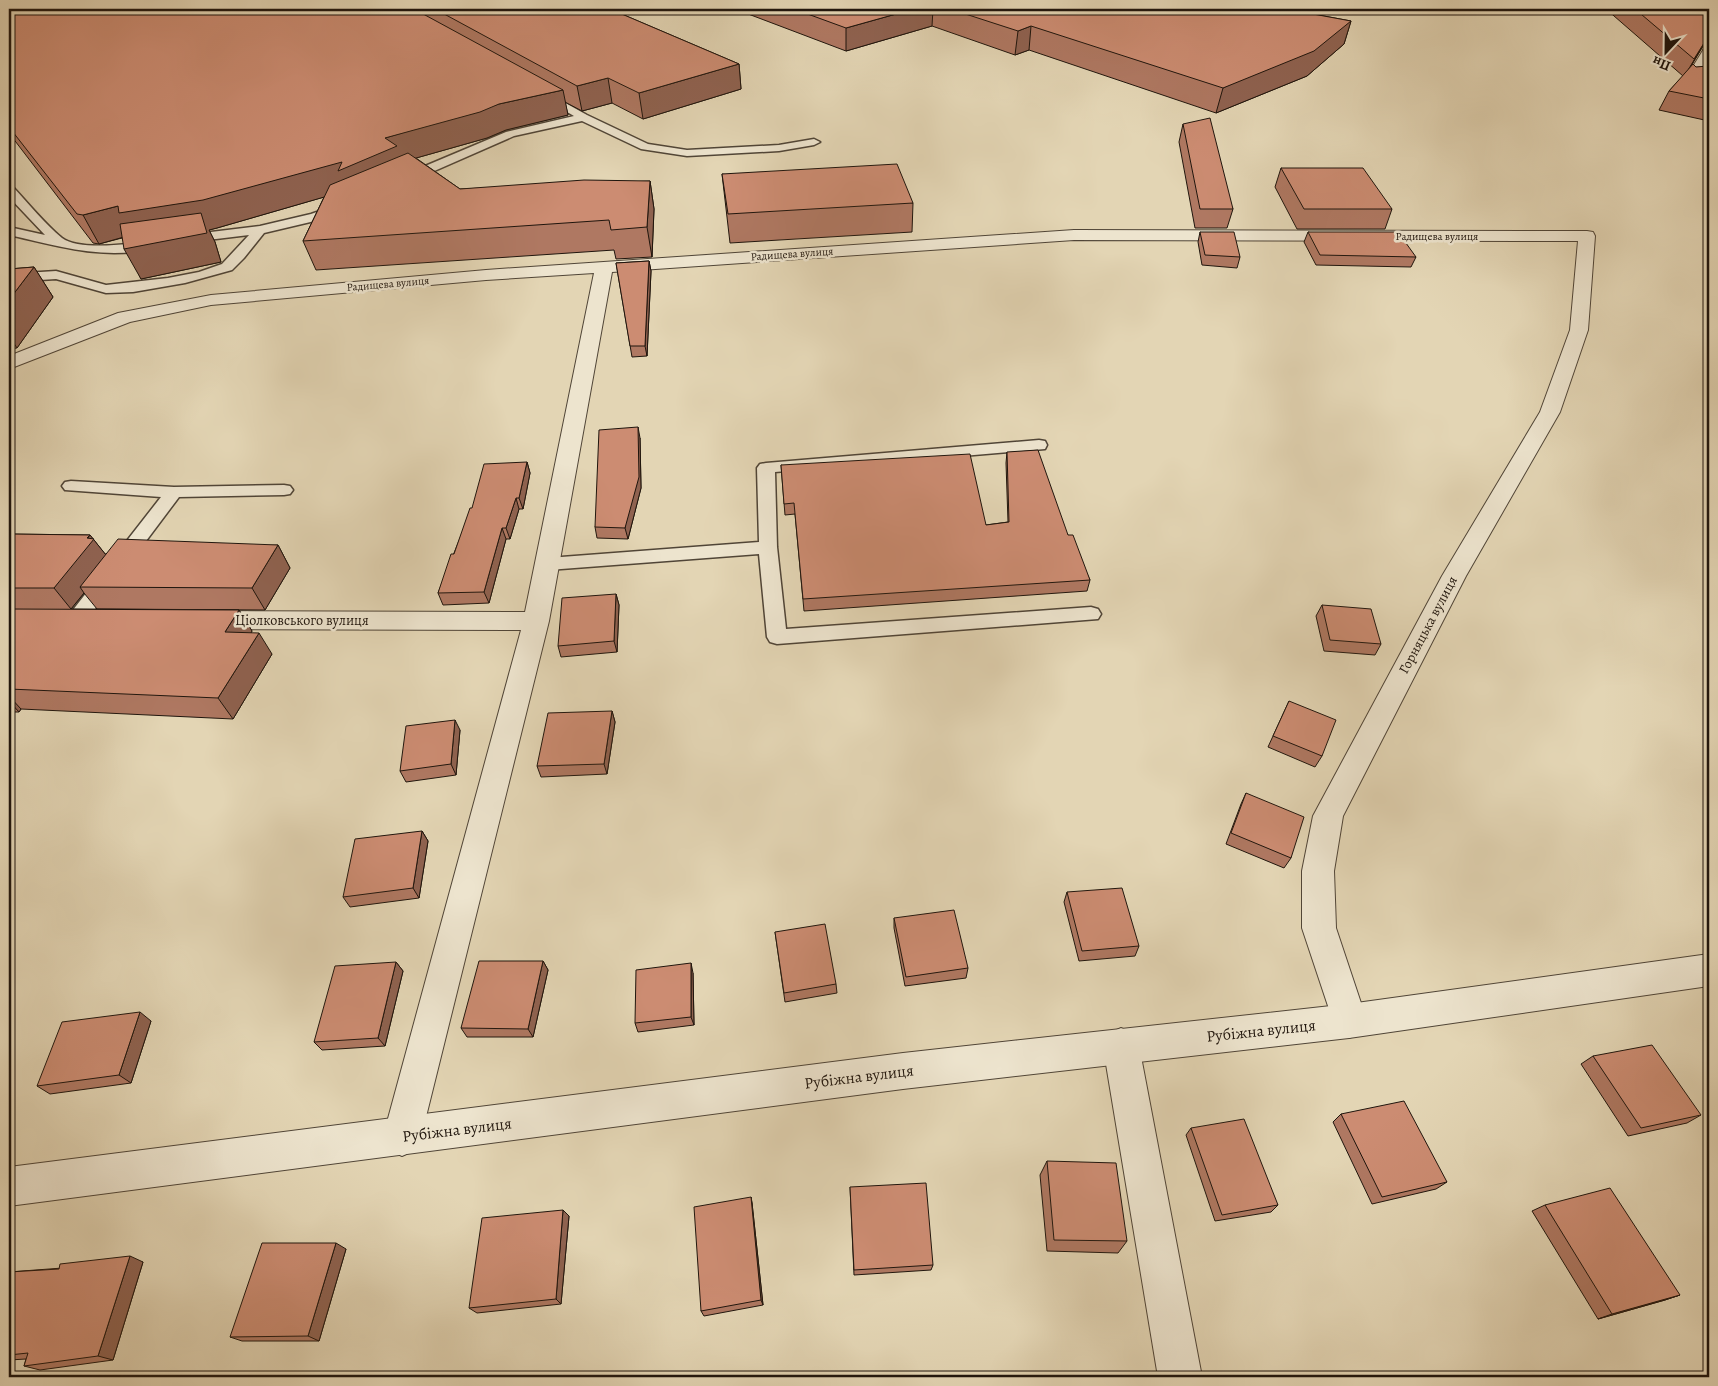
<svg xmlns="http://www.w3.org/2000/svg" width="1718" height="1386" viewBox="0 0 1718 1386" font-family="Alegreya,serif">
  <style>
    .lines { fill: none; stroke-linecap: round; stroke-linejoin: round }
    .service-casing { stroke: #504537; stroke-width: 3 }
    .minor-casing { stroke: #504537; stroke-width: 2 }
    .tertiary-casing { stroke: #504537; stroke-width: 2 }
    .service { fill: #ede4ce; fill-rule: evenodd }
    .minor { fill: #ede4ce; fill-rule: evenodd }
    .tertiary { fill: #ede4ce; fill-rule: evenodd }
    .wall { fill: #af7862; stroke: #1f150d }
    .shaded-wall { fill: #8f6250; stroke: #1f150d }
    .building { fill: #cc8c72; stroke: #1f150d }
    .labels { text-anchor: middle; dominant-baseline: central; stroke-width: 5; stroke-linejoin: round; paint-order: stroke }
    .far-street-label { font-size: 11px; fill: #1f150d; stroke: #ede4ce }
    .street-label { font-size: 14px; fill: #1f150d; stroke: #ede4ce }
    .near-street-label { font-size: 16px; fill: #1f150d; stroke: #ede4ce }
  </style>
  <rect width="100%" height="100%" fill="#e3d5b4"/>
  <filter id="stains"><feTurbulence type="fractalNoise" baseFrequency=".004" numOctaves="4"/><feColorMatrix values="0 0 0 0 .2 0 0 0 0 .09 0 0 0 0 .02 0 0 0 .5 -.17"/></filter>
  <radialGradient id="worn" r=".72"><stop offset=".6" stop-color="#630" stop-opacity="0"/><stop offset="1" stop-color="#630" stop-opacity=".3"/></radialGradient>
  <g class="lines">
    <defs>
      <path id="service" d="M 542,90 L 587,115 L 648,144 L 687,150 L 779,145 L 814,139 L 820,142 L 814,145 L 779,151 L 687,156 L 641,149 L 582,121 L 514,136 L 407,183 L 399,183 L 397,180 L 399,177 L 506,132 L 574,116 L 538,95 L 537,93 L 538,91 Z
        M 9,186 L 13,187 C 29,204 45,224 62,238 C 79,251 131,244 151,241 L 158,245 L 156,248 C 104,261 59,246 9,235 L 9,227 L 45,235 L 9,197 Z
        M 343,203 L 347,204 L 349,207 L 347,210 L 319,220 L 264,233 L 244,258 L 232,270 L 185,283 L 133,292 L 106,293 L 56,279 L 9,282 L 9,274 L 56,271 L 106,285 L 168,278 L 199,272 L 222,264 L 249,235 L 183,243 L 178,242 L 177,239 L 178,236 L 260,226 L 311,214 Z
        M 1039,440 L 1045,441 L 1047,445 L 1045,449 L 775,472 L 777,547 L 786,629 L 1091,607 L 1098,609 L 1101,614 L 1098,619 L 777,644 L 770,642 L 767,637 L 759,554 L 548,570 L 541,568 L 539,564 L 541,560 L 548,558 L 759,542 L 757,468 L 760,464 L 766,463 Z
        M 71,481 L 174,487 L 284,485 L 290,486 L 293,490 L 290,494 L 284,495 L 179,497 L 83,625 L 76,627 L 69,625 L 66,620 L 69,615 L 161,497 L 65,490 L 62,486 L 65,482 Z"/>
      <path id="minor" d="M 1709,46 L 1709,60 L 1698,81 L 1696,84 L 1686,84 L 1684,81 L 1705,47 Z
        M 1074,230 L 1587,231 L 1593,232 L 1595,236 L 1588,330 L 1560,412 L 1466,576 L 1343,816 L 1334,871 L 1336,928 L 1367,1021 L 1361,1033 L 1349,1038 L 1337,1033 L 1302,928 L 1302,871 L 1313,816 L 1442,576 L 1540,412 L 1570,330 L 1578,241 L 1074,240 L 612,272 L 549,621 L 421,1137 L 415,1150 L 402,1156 L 389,1150 L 383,1137 L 521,630 L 207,629 L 198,626 L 194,620 L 198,614 L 207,611 L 525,612 L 594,273 L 486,280 L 211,305 L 130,322 L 9,369 L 9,356 L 118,313 L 211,295 L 486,270 Z
        M 1121,1028 L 1134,1034 L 1139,1046 L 1202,1377 L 1158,1377 L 1103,1046 L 1108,1034 Z"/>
      <path id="tertiary" d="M 1709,954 L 1709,986 L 1349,1038 L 903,1089 L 9,1206 L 9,1167 L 903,1053 L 1349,1004 Z"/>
    </defs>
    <use href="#service" class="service-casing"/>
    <use href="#minor" class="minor-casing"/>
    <use href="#tertiary" class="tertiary-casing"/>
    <use href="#service" class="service"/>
    <use href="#minor" class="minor"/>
    <use href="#tertiary" class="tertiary"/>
  </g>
  <path class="wall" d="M 9,9 L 630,9 L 617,12 L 739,64 L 741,89 L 643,119 L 612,103 L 582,111 L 565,102 L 568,115 L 506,130 L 487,138 L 416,158 L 460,189 L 650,181 L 654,209 L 652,257 L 616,259 L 614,250 L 316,270 L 303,241 L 324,197 L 217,228 L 209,230 L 215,242 L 221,262 L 141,279 L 122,238 L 99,244 L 93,243 L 9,133 Z
    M 735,9 L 1286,9 L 1351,21 L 1344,44 L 1307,76 L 1216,113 L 1029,50 L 1015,55 L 932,26 L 846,51 Z
    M 1606,9 L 1709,9 L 1709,45 L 1703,46 L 1690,68 L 1708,66 L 1709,63 L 1709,121 L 1659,110 L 1669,91 L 1683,76 Z
    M 1183,124 L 1233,209 L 1227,228 L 1195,228 L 1179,142 Z
    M 1281,168 L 1392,209 L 1385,229 L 1297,229 L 1275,187 Z
    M 722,174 L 913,203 L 912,232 L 730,243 Z
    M 1200,232 L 1240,257 L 1237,268 L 1202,265 L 1198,242 Z
    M 1308,232 L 1416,257 L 1411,267 L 1316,265 L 1304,242 Z
    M 649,261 L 651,271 L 647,356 L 632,357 L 616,263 Z
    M 34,267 L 53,297 L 17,348 L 9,349 L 9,269 Z
    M 640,438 L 641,488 L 628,539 L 597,538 L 595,527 Z
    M 1007,452 L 1068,535 L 1090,580 L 1087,591 L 804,611 L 795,514 L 785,515 L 781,465 L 986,525 L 1008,522 L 1006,463 Z
    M 527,462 L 530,473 L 523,509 L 519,509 L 510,539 L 506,539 L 489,603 L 443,605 L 438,593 L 472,508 Z
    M 9,534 L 90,535 L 105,554 L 278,545 L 290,568 L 265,610 L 97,609 L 84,593 L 71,609 L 239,610 L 252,631 L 251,633 L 272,654 L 233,719 L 21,709 L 19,712 L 9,712 Z
    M 616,594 L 619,605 L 617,652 L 561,657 L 558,646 Z
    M 1322,605 L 1381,644 L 1375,655 L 1324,651 L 1316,616 Z
    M 1289,701 L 1322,756 L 1315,767 L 1268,747 Z
    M 612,711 L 615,722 L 607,774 L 541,777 L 537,766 Z
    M 460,730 L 456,775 L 406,782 L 400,771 Z
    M 1246,793 L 1291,858 L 1284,868 L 1226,844 L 1241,804 Z
    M 422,831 L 428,841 L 419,898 L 350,907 L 343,897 Z
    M 1067,892 L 1139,946 L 1135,956 L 1079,961 L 1064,902 Z
    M 894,918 L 968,968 L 966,978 L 905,986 L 894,928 Z
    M 775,932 L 836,984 L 837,993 L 785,1002 Z
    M 543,961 L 548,970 L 533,1037 L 467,1037 L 461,1028 Z
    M 396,962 L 403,971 L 385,1046 L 322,1050 L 314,1042 Z
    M 693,973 L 694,1025 L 638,1032 L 635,1023 Z
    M 151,1021 L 131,1083 L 50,1094 L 37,1086 Z
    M 1593,1056 L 1701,1115 L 1687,1123 L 1628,1136 L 1581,1064 Z
    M 1341,1114 L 1447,1182 L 1436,1189 L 1372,1204 L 1333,1122 Z
    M 1191,1128 L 1278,1205 L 1271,1212 L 1215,1221 L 1186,1135 Z
    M 1047,1161 L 1127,1241 L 1118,1253 L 1047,1251 L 1040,1175 Z
    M 850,1187 L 933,1265 L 931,1270 L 854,1275 Z
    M 751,1197 L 752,1203 L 763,1305 L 704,1316 L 701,1311 Z
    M 1545,1205 L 1680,1295 L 1665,1300 L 1598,1319 L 1532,1211 Z
    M 563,1210 L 569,1216 L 561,1304 L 477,1313 L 469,1308 Z
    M 346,1249 L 319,1341 L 242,1341 L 230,1337 Z
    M 143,1262 L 113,1360 L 40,1370 L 24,1366 L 26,1359 L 9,1360 L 9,1272 Z"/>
  <path class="shaded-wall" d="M 584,9 L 630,9 L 585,19 Z
    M 914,9 L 933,9 L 932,26 L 846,51 L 846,28 Z
    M 1351,21 L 1344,44 L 1307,76 L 1216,113 L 1223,88 Z
    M 1031,26 L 1029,50 L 1015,55 L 1018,31 Z
    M 1709,35 L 1709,45 L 1703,46 L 1684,77 Z
    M 739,64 L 741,89 L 643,119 L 639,93 Z
    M 608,78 L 612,103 L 582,111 L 577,86 Z
    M 563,90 L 568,115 L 506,130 L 487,138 L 402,162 L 345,191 L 217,228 L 209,230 L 215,242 L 221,262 L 141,279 L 124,249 L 131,235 L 99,244 L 83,215 L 385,138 L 499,104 Z
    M 650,181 L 654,209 L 652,257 L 647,227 Z
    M 649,261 L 651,271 L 647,356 L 645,346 Z
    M 34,267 L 53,297 L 17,348 L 9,336 L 9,300 Z
    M 638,427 L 640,438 L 641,488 L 628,539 L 625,528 Z
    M 527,462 L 530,473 L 523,509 L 519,498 Z
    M 516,498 L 519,509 L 510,539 L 506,528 Z
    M 502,528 L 506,539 L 489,603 L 484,592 Z
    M 90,535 L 110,560 L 80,587 L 84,593 L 71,609 L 54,588 Z
    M 278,545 L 290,568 L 265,610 L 252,588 Z
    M 616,594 L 619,605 L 617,652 L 614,641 Z
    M 239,610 L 252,631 L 240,653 L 225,632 Z
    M 259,633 L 272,654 L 233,719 L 218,698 Z
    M 9,696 L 21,709 L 19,712 L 9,701 Z
    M 612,711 L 615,722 L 607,774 L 604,764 Z
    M 455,720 L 460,730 L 456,775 L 451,764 Z
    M 422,831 L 428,841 L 419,898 L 413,888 Z
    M 543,961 L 548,970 L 533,1037 L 528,1029 Z
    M 396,962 L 403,971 L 385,1046 L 378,1038 Z
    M 691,963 L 693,973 L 694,1025 L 691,1017 Z
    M 140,1012 L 151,1021 L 131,1083 L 119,1075 Z
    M 751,1197 L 752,1203 L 763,1305 L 761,1300 Z
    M 563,1210 L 569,1216 L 561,1304 L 556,1299 Z
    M 336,1243 L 346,1249 L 319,1341 L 308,1336 Z
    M 130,1256 L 143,1262 L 113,1360 L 98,1356 Z
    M 1680,1295 L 1665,1300 L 1598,1319 L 1612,1314 Z"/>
  <path class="building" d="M 9,9 L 414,9 L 563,90 L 499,104 L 480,112 L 385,138 L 397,146 L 338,171 L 342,162 L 203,200 L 119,213 L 118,206 L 83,215 L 77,214 L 9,127 Z
    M 435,9 L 610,9 L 739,64 L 639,93 L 608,78 L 577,86 Z
    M 794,9 L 914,9 L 846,28 Z
    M 950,9 L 1286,9 L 1351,21 L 1314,51 L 1223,88 L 1031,26 L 1018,31 Z
    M 1635,9 L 1709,9 L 1709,35 L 1694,59 Z
    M 1693,64 L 1696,67 L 1708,66 L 1709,64 L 1709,99 L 1669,91 Z
    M 1210,118 L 1233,209 L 1200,209 L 1183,124 Z
    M 408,153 L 460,189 L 584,180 L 650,181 L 647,227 L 611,230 L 609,220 L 303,241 L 330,185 Z
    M 897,164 L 913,203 L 728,214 L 722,174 Z
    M 1281,168 L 1363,168 L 1392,209 L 1304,209 Z
    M 201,213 L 207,233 L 124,249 L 120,224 Z
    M 1200,232 L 1234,232 L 1240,257 L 1205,255 Z
    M 1308,232 L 1398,232 L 1416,257 L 1320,255 Z
    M 649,261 L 645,346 L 630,346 L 616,263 Z
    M 34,267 L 9,300 L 9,269 Z
    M 638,427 L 639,477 L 625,528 L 595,527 L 599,430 Z
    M 1038,450 L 1068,535 L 1073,535 L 1090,580 L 803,599 L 794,503 L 784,504 L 781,465 L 970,454 L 986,525 L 1009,522 L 1007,452 Z
    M 527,462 L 519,498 L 516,498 L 506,528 L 502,528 L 484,592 L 438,593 L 451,554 L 454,554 L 470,508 L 472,508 L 484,464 Z
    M 9,534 L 90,535 L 87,538 L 94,539 L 54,588 L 9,588 Z
    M 118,539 L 278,545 L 252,588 L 80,587 Z
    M 616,594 L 614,641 L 558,646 L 562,598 Z
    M 1322,605 L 1371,609 L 1381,644 L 1330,640 Z
    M 9,609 L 239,610 L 225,632 L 259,633 L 218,698 L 9,689 Z
    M 1289,701 L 1336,720 L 1322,756 L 1273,736 Z
    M 612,711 L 604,764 L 537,766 L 548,713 Z
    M 455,720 L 451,764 L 400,771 L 406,726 Z
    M 1246,793 L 1304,817 L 1291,858 L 1231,833 Z
    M 422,831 L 413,888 L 343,897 L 355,839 Z
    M 1122,888 L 1139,946 L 1082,951 L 1067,892 Z
    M 954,910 L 968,968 L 906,977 L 894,918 Z
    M 825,924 L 836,984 L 784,993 L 775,932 Z
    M 479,961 L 543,961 L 528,1029 L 461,1028 Z
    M 396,962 L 378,1038 L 314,1042 L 335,966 Z
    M 691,963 L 691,1017 L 635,1023 L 636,970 Z
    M 140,1012 L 119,1075 L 37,1086 L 62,1022 Z
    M 1652,1045 L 1701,1115 L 1641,1128 L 1593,1056 Z
    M 1404,1101 L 1447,1182 L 1382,1197 L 1341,1114 Z
    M 1244,1119 L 1278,1205 L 1222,1215 L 1191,1128 Z
    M 1047,1161 L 1116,1163 L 1127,1241 L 1054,1240 Z
    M 926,1183 L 933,1265 L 854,1270 L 850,1187 Z
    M 1610,1188 L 1680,1295 L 1612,1314 L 1545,1205 Z
    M 751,1197 L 761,1300 L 701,1311 L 694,1207 Z
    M 563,1210 L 556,1299 L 469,1308 L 482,1218 Z
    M 262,1243 L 336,1243 L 308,1336 L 230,1337 Z
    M 130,1256 L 98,1356 L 24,1366 L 28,1353 L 9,1355 L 9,1272 L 59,1269 L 60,1264 Z"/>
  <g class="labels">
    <g class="far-street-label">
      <text x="1437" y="236">Радищева вулиця</text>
      <text transform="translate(792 254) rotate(-4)">Радищева вулиця</text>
      <text transform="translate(388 284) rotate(-5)">Радищева вулиця</text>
    </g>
    <g class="street-label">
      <text x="302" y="620">Ціолковського вулиця</text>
      <text transform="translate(1428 625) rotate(-62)">Горняцька вулиця</text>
    </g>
    <g class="near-street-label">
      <text transform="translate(1261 1031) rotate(-6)">Рубіжна вулиця</text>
      <text transform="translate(859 1077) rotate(-7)">Рубіжна вулиця</text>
      <text transform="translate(457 1130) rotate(-7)">Рубіжна вулиця</text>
    </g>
  </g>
  <rect width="1718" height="1386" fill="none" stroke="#e3d5b4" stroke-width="30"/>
  <rect x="10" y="10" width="1698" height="1366" fill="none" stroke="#1f150d" stroke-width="2.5"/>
  <rect x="15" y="15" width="1688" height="1356" fill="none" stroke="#1f150d"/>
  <g transform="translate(1666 52) rotate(202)" stroke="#ede4ce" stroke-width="4" paint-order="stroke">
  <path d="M0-4L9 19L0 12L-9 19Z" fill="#1f150d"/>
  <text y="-8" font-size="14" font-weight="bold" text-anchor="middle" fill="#1f150d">Пн</text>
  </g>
  <rect width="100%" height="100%" filter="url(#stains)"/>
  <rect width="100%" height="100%" fill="url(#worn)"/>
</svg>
